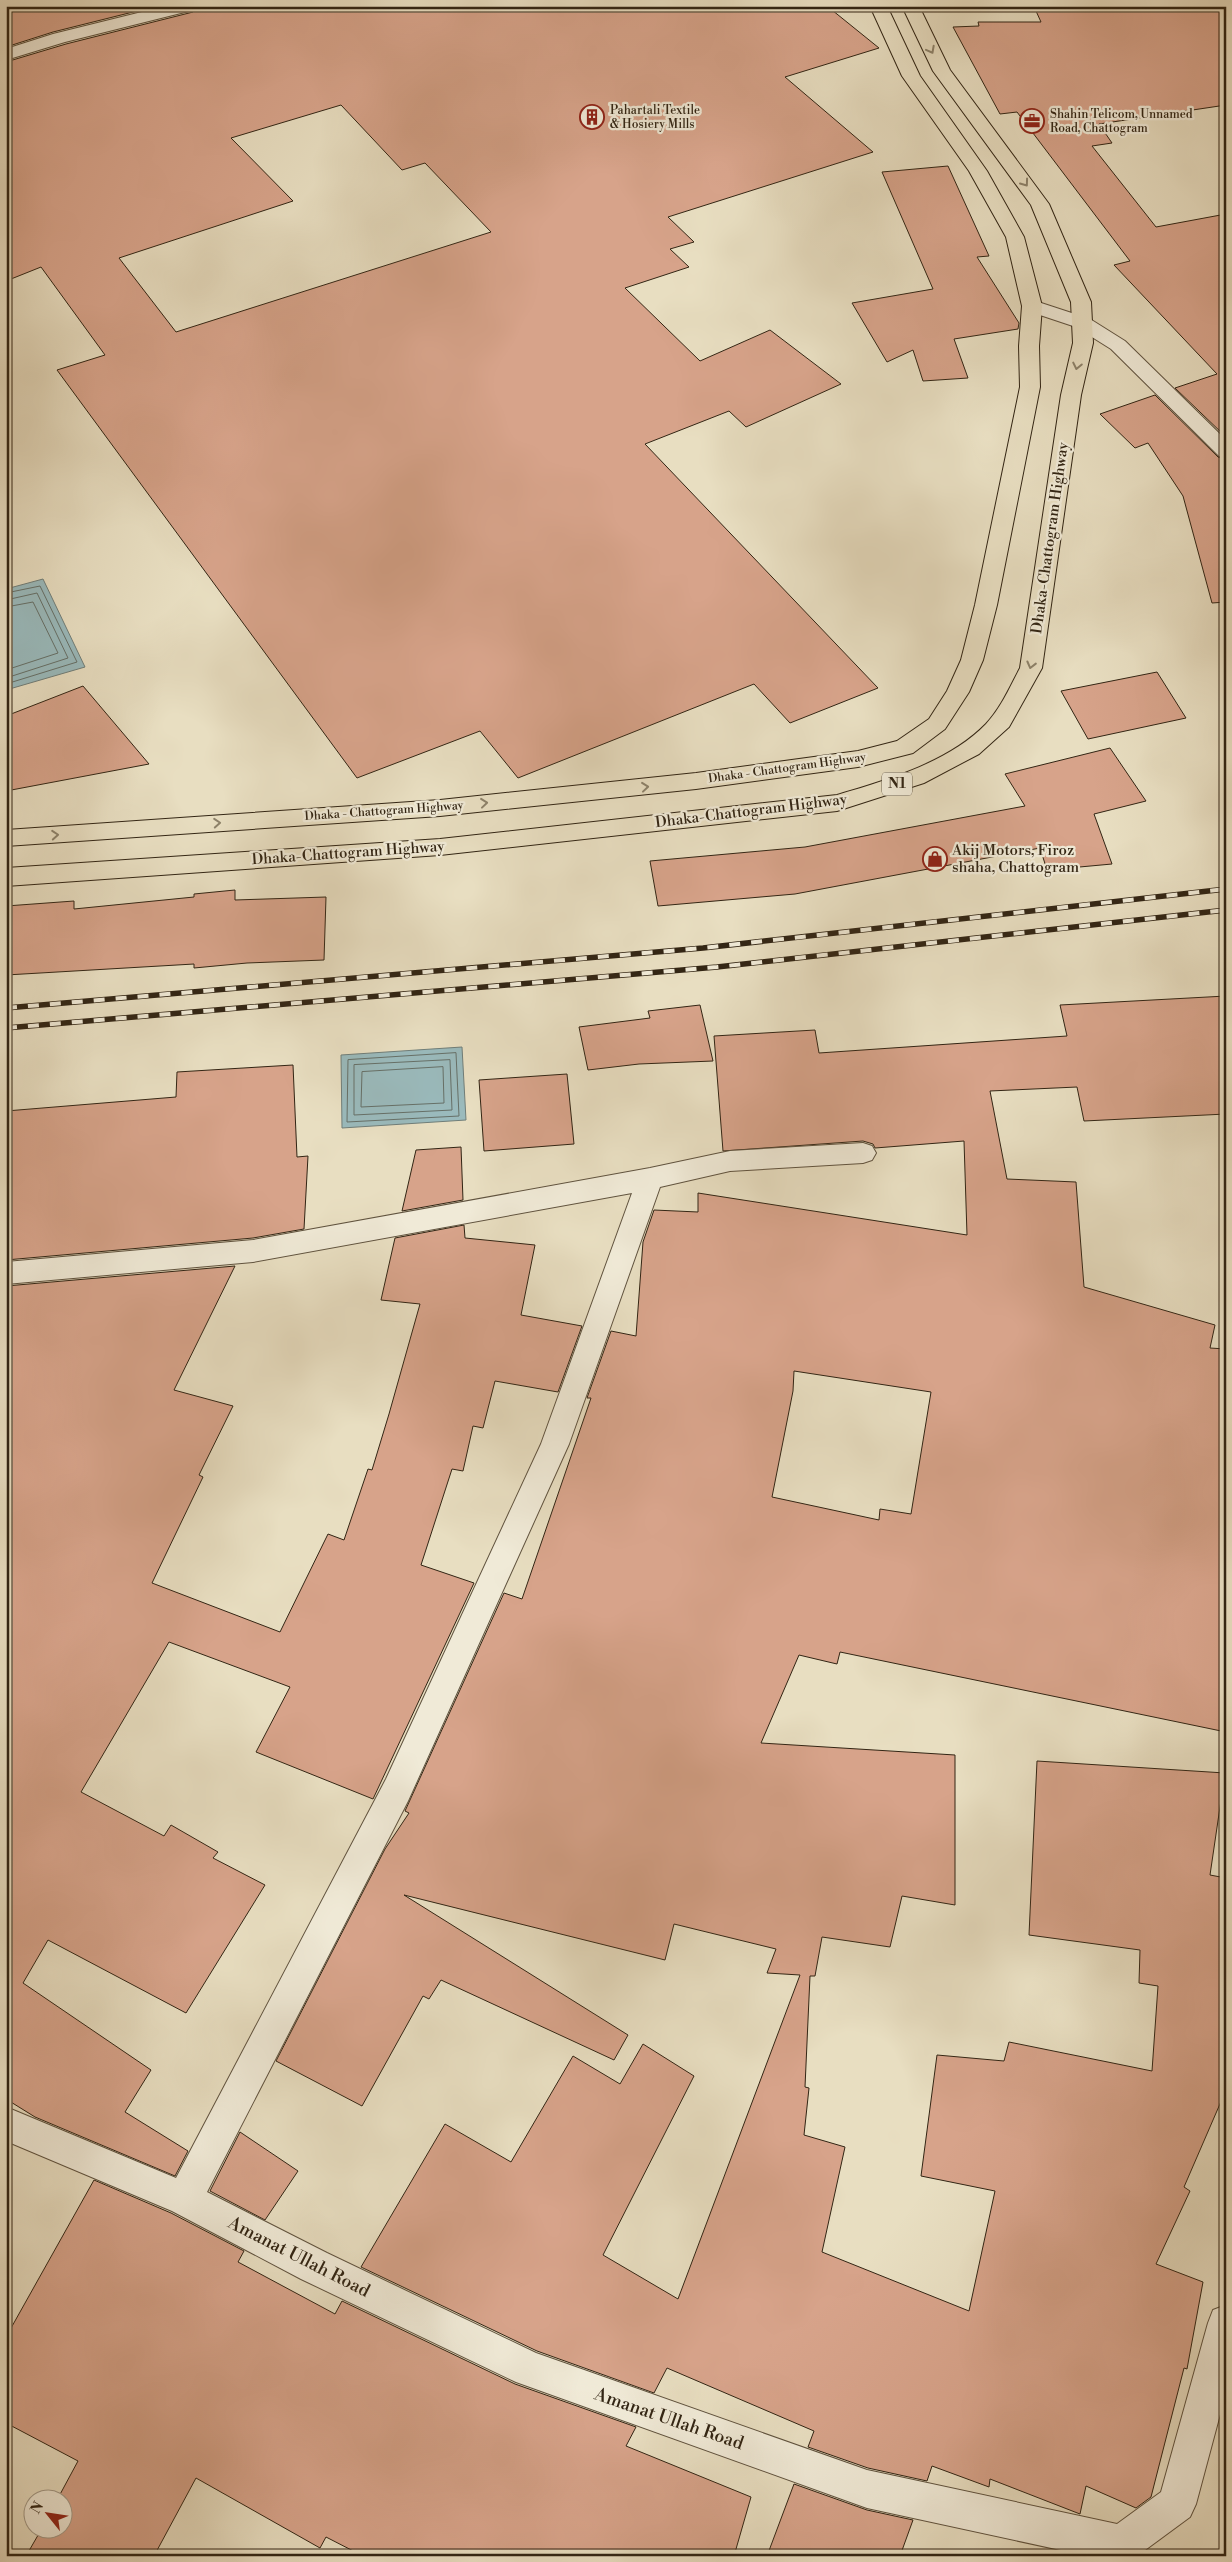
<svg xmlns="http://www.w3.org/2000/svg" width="1232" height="2562" viewBox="0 0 1232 2562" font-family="'Libre Bodoni',serif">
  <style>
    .water { fill: #9ababc; stroke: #707e79 }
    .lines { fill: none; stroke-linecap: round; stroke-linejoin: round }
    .shore { stroke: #667068; stroke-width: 1 }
    .building { fill: #d7a38a; stroke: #322514; fill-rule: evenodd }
    .street-casing { stroke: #60533f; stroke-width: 2 }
    .highway-casing { stroke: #322514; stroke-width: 2 }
    .street { fill: #f0ead7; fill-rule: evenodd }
    .highway { fill: #e8dec1; fill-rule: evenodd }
    .rail-casing { stroke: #322514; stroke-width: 5.5 }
    .rail { stroke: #f0ead7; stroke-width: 4; stroke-dasharray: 11; stroke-linecap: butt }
    .oneway { stroke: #8d826a }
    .labels { text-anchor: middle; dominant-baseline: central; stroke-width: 4.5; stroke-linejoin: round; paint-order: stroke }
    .far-poi-label { font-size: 12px; fill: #322514; stroke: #f0ead7; text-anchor: start }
    .far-street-label { font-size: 12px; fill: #322514; stroke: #f0ead7 }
    .shield { fill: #f0ead7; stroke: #6b604e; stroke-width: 1 }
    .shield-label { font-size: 14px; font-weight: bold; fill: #322514 }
    .street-label { font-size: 15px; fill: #322514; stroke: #f0ead7 }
    .poi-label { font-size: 15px; fill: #322514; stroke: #f0ead7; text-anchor: start }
    .near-street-label { font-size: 18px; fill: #322514; stroke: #f0ead7 }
  </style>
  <rect width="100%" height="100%" fill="#e8dec1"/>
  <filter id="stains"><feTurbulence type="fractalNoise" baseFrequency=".004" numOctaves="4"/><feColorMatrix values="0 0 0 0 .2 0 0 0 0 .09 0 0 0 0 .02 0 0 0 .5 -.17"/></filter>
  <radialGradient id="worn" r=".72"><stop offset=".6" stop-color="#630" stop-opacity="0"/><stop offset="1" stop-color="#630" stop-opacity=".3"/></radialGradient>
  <path class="water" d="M 43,579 L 85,667 L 6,690 L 6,589 Z
    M 462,1047 L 466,1120 L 342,1128 L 341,1055 Z"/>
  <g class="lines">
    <path class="shore" d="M 6,593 L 40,586 L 77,662 L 6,684
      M 6,600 L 37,593 L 68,658 L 6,678
      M 6,607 L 33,602 L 58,653 L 6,670
      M 456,1053 L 459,1116 L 347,1122 L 348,1060 Z
      M 450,1060 L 452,1110 L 354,1115 L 354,1065 Z
      M 443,1067 L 444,1103 L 361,1107 L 362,1072 Z"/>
  </g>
  <path class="building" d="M 6,6 L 157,6 L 53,32 L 6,47 Z
    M 197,6 L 827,6 L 879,48 L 785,77 L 873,152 L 668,217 L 694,242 L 670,249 L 689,267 L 625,288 L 700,361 L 770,330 L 841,384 L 746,427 L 729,411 L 645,444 L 878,688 L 790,723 L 754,684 L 518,778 L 480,731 L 357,778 L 57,370 L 105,355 L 41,267 L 6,281 L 6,62 L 66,44 L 193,12 ZM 341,105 L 402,170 L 425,163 L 491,232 L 176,332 L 119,258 L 293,201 L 231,138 Z
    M 1078,6 L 1226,6 L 1226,105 L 1099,124 L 1112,143 L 1092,146 L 1156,227 L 1226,214 L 1226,437 L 1175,388 L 1217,374 L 1114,265 L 1130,261 L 1017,112 L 1000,114 L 953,27 L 979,26 L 978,22 L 1041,22 L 1036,11 Z
    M 948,166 L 989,256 L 977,257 L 1019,323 L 1018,329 L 954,339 L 968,378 L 923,381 L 913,350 L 887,362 L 852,303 L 933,289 L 882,172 Z
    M 1155,395 L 1218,457 L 1226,460 L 1226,602 L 1212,603 L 1183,496 L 1148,443 L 1135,448 L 1100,414 Z
    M 1157,672 L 1186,718 L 1088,739 L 1061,691 Z
    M 83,686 L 149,764 L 6,791 L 6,716 Z
    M 1110,748 L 1146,801 L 1094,814 L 1112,864 L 1047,870 L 1040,848 L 795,894 L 658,906 L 650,861 L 805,847 L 1025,806 L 1005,774 Z
    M 235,890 L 235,900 L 326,897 L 324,960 L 247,963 L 194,968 L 194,964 L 6,975 L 6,906 L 74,901 L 74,909 L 194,897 L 194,894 Z
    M 1226,996 L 1226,1114 L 1084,1121 L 1077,1087 L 990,1091 L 1007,1179 L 1076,1182 L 1084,1287 L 1215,1325 L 1210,1348 L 1226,1349 L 1226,1732 L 840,1652 L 837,1664 L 799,1655 L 761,1743 L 955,1755 L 955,1905 L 902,1896 L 890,1947 L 822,1937 L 815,1976 L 810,1976 L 805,2087 L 809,2088 L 804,2135 L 845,2147 L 822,2252 L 969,2311 L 995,2191 L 921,2176 L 937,2055 L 1004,2061 L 1009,2042 L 1152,2071 L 1158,1986 L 1139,1983 L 1140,1950 L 1029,1935 L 1037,1761 L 1225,1773 L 1210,1875 L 1226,1878 L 1226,2090 L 1184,2187 L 1190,2191 L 1156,2264 L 1203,2282 L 1187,2369 L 1184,2368 L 1151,2497 L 1136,2508 L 1086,2486 L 1080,2514 L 990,2479 L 989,2487 L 932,2466 L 927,2481 L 868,2468 L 808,2447 L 814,2431 L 667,2368 L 654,2393 L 537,2351 L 361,2267 L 445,2124 L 511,2162 L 573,2056 L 620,2084 L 643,2044 L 694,2076 L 603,2255 L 678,2299 L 800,1975 L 767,1973 L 776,1949 L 674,1924 L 665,1960 L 404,1895 L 628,2035 L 614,2060 L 441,1980 L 429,1999 L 423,1996 L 362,2106 L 276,2061 L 385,1849 L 409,1813 L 405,1811 L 504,1593 L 522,1599 L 591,1398 L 587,1398 L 611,1331 L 636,1336 L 643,1242 L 654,1210 L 698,1212 L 698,1193 L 967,1235 L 964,1141 L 875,1148 L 873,1144 L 863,1141 L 723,1151 L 714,1036 L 815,1030 L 819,1053 L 1067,1036 L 1060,1005 ZM 794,1371 L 931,1392 L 911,1514 L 880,1509 L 879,1520 L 772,1497 L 793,1391 Z
    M 700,1005 L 713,1061 L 639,1064 L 588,1070 L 579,1027 L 650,1018 L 648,1011 Z
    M 293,1065 L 297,1157 L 308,1156 L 304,1229 L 253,1238 L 6,1260 L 6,1111 L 176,1097 L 177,1072 Z
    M 567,1074 L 574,1144 L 484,1151 L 479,1080 Z
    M 461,1147 L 463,1200 L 402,1211 L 416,1150 Z
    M 464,1225 L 465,1238 L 535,1245 L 521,1315 L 582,1326 L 558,1392 L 495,1381 L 483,1428 L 473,1426 L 463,1471 L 452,1469 L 421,1565 L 474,1583 L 373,1799 L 256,1752 L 290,1687 L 169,1642 L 81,1792 L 164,1836 L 171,1825 L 218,1852 L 213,1858 L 265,1885 L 186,2013 L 48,1940 L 23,1983 L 151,2070 L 125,2112 L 188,2151 L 175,2176 L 35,2117 L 6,2099 L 6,1286 L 235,1266 L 174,1390 L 233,1406 L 199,1475 L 203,1477 L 152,1583 L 280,1632 L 328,1534 L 344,1540 L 368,1469 L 372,1470 L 389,1414 L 420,1304 L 381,1300 L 395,1238 Z
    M 240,2132 L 298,2171 L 265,2220 L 210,2191 Z
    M 94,2180 L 171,2213 L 244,2251 L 238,2262 L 335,2314 L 342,2301 L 515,2384 L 636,2427 L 626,2446 L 751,2497 L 734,2556 L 363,2556 L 326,2537 L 320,2548 L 196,2478 L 154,2556 L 26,2556 L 41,2530 L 62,2530 L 62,2500 L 57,2500 L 78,2461 L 6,2423 L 6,2337 Z
    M 794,2484 L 867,2510 L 913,2520 L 900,2556 L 767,2556 Z"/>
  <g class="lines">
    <defs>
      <path id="street" d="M 166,6 L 195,6 L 193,10 L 65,42 L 6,60 L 6,49 L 53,34 Z
        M 1032,300 L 1090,319 L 1125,341 L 1226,440 L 1226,458 L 1219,456 L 1111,349 L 1076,327 L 1025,310 L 1022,306 L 1025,302 Z
        M 863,1143 L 872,1146 L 876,1153 L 872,1160 L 863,1163 L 730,1171 L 660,1187 L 569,1444 L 408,1801 L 207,2192 L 327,2253 L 536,2353 L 867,2470 L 1117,2524 L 1161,2492 L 1208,2323 L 1213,2310 L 1226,2305 L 1226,2392 L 1196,2504 L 1190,2517 L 1137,2556 L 1088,2556 L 867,2508 L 516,2382 L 301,2279 L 172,2211 L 6,2141 L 6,2107 L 176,2178 L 386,1779 L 541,1444 L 632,1193 L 253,1262 L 6,1284 L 6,1262 L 253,1240 L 650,1168 L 730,1151 Z"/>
      <path id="highway" d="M 870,6 L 887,6 L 920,76 L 987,171 L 1024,237 L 1042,306 L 1039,346 L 1040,387 L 997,605 L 983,660 L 969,692 L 945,729 L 913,753 L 858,767 L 696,789 L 440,816 L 6,846 L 6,830 L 440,800 L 696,773 L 858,751 L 897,741 L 929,719 L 947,691 L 961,660 L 975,605 L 1020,387 L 1019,346 L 1022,306 L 1006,237 L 969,171 L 902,76 Z
        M 902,6 L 919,6 L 950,70 L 1049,204 L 1091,302 L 1093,343 L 1081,395 L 1042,668 L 1009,727 L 979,754 L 924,783 L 837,811 L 440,855 L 6,886 L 6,868 L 440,839 L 837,795 C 887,780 948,763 986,724 C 1001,708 1010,687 1020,668 L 1061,395 L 1073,343 L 1071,302 L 1031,205 L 933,71 Z"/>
    </defs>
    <use href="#street" class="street-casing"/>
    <use href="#highway" class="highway-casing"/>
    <use href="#street" class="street"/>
    <use href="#highway" class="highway"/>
    <defs>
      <path id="rail" d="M 6,1008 L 703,948 L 1226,889
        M 6,1028 L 717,967 L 1226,910"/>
    </defs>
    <use href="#rail" class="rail-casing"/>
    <use href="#rail" class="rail"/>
  </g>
  <defs><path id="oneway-chevron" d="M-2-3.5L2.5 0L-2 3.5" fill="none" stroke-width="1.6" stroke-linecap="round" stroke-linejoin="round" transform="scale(1.25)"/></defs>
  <g class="oneway">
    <use href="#oneway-chevron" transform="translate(931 50) rotate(62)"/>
    <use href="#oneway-chevron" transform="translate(1025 183) rotate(54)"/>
    <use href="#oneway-chevron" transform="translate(1077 366) rotate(102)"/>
    <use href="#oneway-chevron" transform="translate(1031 665) rotate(104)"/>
    <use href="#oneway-chevron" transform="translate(645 787) rotate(-6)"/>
    <use href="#oneway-chevron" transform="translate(484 803) rotate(-6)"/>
    <use href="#oneway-chevron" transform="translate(217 823) rotate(-4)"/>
    <use href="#oneway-chevron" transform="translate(55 835) rotate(-4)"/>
  </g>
  <defs>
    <symbol id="building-ring" viewBox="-11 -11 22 22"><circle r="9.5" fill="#f0ead7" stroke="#8f2418" stroke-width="1.5"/><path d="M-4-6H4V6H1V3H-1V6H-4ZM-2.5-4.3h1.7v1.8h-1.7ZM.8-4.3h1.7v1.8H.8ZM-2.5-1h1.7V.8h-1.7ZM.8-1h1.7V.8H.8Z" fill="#8f2418"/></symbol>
    <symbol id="office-ring" viewBox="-11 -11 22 22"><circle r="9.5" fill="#f0ead7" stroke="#8f2418" stroke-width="1.5"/><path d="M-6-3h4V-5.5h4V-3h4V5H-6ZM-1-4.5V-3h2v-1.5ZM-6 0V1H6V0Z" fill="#8f2418"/></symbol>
    <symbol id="shop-ring" viewBox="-11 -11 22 22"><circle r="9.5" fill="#f0ead7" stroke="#8f2418" stroke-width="1.5"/><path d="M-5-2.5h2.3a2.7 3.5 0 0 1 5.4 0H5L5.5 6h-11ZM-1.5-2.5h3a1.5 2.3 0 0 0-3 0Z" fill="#8f2418"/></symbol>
  </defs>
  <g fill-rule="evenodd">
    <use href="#building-ring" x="578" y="103" width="28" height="28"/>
    <use href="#office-ring" x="1018" y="107" width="28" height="28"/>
    <use href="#shop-ring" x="921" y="845" width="28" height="28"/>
  </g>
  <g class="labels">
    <g class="far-poi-label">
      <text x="610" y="110">Pahartali Textile<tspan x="610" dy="14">&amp; Hosiery Mills</tspan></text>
      <text x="1050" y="114">Shahin Telicom, Unnamed<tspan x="1050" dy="14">Road, Chattogram</tspan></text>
    </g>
    <g class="far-street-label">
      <text transform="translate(787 768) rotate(-8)">Dhaka - Chattogram Highway</text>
      <text transform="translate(384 811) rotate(-4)">Dhaka - Chattogram Highway</text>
    </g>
    <rect class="shield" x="882" y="772.5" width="30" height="23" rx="4"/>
    <g class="shield-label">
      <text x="897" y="784">N1</text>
    </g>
    <g class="street-label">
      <text transform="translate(1050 538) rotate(-82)">Dhaka-Chattogram Highway</text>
      <text transform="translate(751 811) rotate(-7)">Dhaka-Chattogram Highway</text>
      <text transform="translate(348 853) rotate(-4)">Dhaka-Chattogram Highway</text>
    </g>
    <g class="poi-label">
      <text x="952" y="850">Akij Motors, Firoz<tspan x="952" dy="17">shaha, Chattogram</tspan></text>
    </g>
    <g class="near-street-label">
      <text transform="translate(299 2257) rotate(27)">Amanat Ullah Road</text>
      <text transform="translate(669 2419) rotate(19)">Amanat Ullah Road</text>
    </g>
  </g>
  <rect width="1232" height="2562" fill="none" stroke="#e8dec1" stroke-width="25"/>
  <rect x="8" y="8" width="1217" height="2547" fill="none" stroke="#322514" stroke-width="2.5"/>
  <rect x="12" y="12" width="1207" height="2537" fill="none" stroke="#322514"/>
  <g transform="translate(48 2514) rotate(300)"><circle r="24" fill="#f0ead7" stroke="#a49b89"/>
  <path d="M0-4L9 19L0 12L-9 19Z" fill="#8f2418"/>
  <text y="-8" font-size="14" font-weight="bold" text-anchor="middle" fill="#322514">N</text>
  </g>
  <rect width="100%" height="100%" filter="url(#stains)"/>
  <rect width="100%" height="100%" fill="url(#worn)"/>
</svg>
